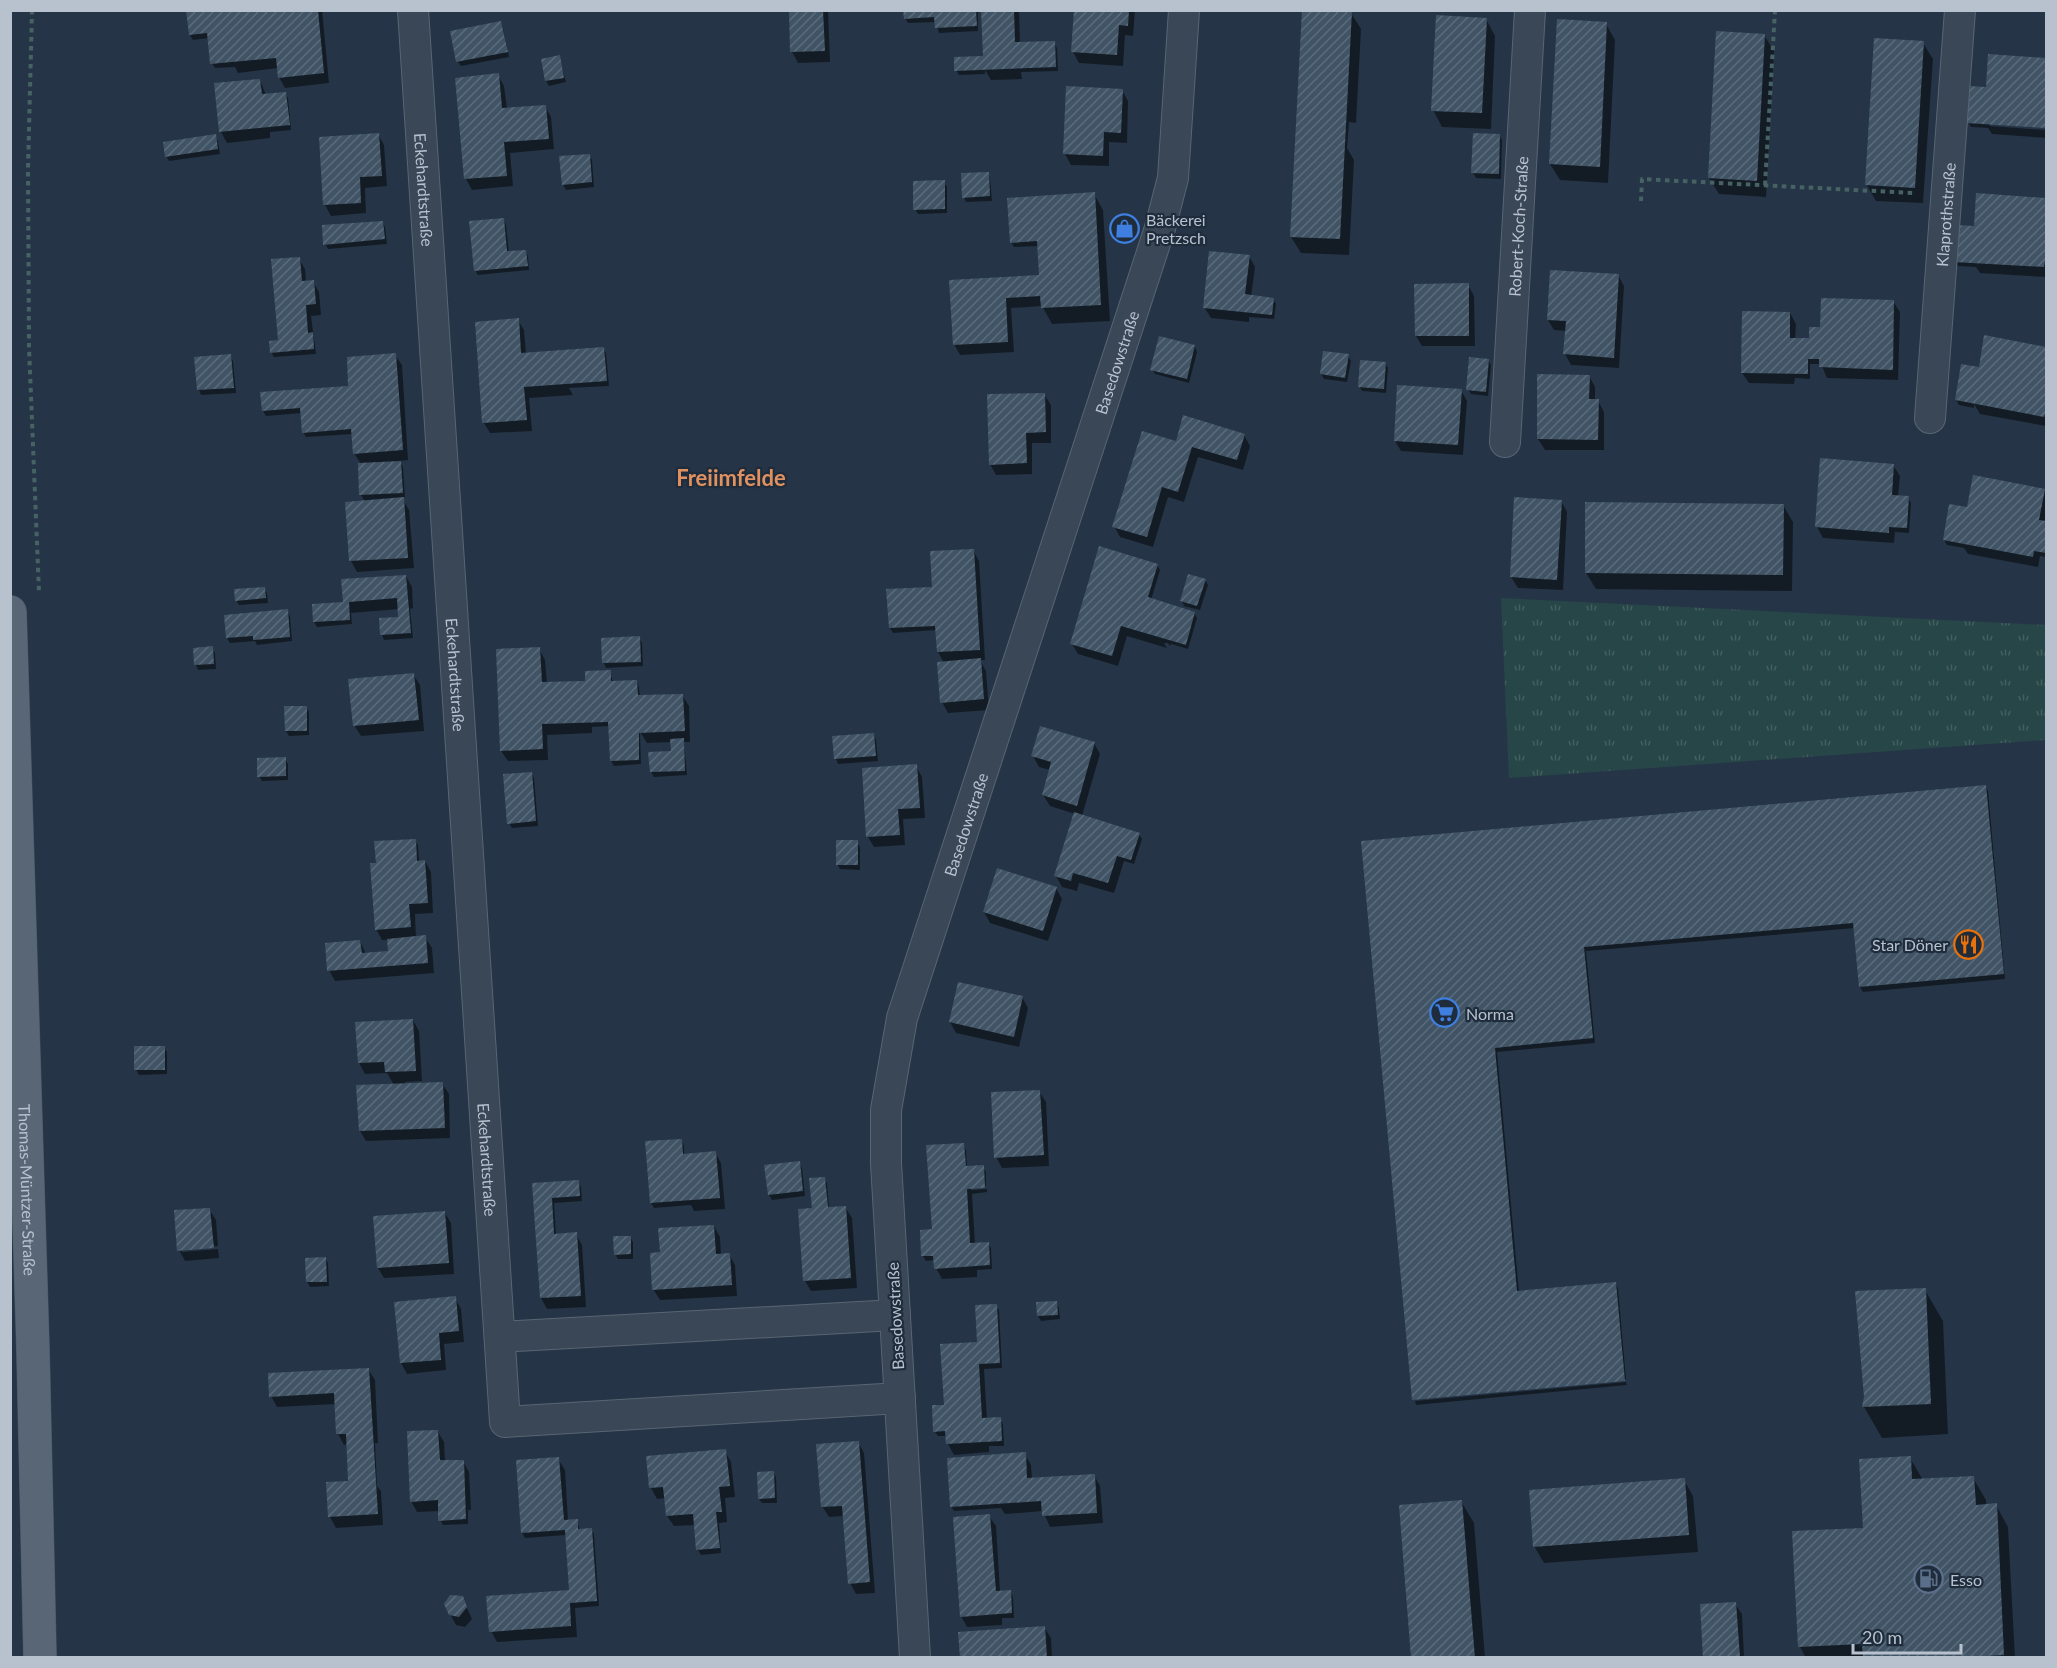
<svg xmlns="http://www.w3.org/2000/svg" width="2057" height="1668" viewBox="0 0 2057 1668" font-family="Lato,sans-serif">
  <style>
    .grass { fill: url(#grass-tufts) }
    .shadow { fill: #0007 }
    .building { fill: url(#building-hatch) }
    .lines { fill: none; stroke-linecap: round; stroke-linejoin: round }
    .minor-casing { stroke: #596573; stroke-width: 32 }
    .primary-casing { stroke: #44505f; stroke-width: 34 }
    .path { stroke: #466263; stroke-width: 4; stroke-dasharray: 4.5 4.5; stroke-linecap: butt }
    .minor { stroke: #3a4756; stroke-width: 30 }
    .primary { stroke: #586676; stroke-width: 33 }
    .labels { text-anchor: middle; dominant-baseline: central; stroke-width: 4.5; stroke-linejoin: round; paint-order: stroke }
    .street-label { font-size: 16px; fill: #b8c2cf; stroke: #1e2c3b }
    .poi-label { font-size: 16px; fill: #b8c2cf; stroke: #1e2c3b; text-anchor: start }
    .district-label { font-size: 22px; font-weight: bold; fill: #e09161; stroke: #1e2c3b }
  </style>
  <defs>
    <pattern id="grass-tufts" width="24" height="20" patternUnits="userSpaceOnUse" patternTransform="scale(1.5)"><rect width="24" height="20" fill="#274647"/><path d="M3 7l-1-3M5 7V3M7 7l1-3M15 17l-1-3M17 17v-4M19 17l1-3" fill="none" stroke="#445f60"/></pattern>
    <pattern id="building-hatch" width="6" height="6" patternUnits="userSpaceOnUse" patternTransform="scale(1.5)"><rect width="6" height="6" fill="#415466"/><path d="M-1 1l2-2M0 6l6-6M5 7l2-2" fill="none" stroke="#5a6b7b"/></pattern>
  </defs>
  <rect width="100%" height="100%" fill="#253547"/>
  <path class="grass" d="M 1501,598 L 2046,625 L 2046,740 L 1509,778 Z"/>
  <path class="shadow" d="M 226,10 L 322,10 L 329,83 L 285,88 L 279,77 L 278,68 L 238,73 L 235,67 L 215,68 L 212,63 L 209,38 L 193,40 L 190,35 Z
    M 790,10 L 828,10 L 830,62 L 798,63 L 792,52 Z
    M 905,10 L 978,10 L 978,31 L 939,33 L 936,22 L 908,23 L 905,18 Z
    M 982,10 L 1019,10 L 1020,43 L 1054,43 L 1057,48 L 1058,71 L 1021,72 L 1022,79 L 991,80 L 985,70 L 985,74 L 959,75 L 956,70 L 984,57 Z
    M 1075,10 L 1135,10 L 1133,36 L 1125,35 L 1123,66 L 1079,63 L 1073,52 Z
    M 1351,13 L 1361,29 L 1356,123 L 1349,122 L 1347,148 L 1354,160 L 1349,255 L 1301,253 L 1291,237 Z
    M 1486,19 L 1495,36 L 1491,129 L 1442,127 L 1433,110 Z
    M 501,23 L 503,28 L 509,57 L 461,66 L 458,62 Z
    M 1606,24 L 1615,40 L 1608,183 L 1560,180 L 1550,164 Z
    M 1764,35 L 1774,51 L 1766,197 L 1719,194 L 1709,178 Z
    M 1923,43 L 1933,59 L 1923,203 L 1876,201 L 1866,184 Z
    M 1989,56 L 2046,60 L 2046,127 L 1990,123 L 1990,126 L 2046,130 L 2046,138 L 1992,134 L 1988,128 L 1971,127 L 1968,122 L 1987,93 Z
    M 559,57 L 566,82 L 549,86 L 546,81 Z
    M 498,75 L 504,86 L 507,109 L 545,106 L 551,117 L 554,149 L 510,153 L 513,186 L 472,190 L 466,179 L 456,79 Z
    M 260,80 L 266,95 L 285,93 L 288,98 L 291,130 L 270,132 L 270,138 L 227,143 L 221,132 L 216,84 Z
    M 1122,90 L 1128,101 L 1127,143 L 1109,142 L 1109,166 L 1071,165 L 1065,154 Z
    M 378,134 L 384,145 L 387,186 L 365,188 L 366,213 L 331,216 L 325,205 Z
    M 1499,135 L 1502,140 L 1501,179 L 1476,178 L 1473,173 Z
    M 215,136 L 218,141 L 220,154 L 169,161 L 166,156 Z
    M 589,155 L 592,160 L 594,187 L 566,190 L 563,185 L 560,158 Z
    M 988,173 L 990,178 L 992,201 L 966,202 L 964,197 Z
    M 944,182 L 947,187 L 947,213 L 918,214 L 915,209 Z
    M 1094,194 L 1103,210 L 1110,321 L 1052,324 L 1042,306 L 1011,308 L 1014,352 L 960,355 L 954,344 L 950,281 L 1041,281 L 1039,246 L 1014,247 L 1011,242 Z
    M 1977,195 L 2046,200 L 2046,277 L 1980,273 L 1976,267 L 1958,266 L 1955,262 L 1975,231 Z
    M 503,219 L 506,224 L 509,253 L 525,251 L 528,256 L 529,270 L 478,275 L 475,270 Z
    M 382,222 L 385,227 L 387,244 L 328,249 L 325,244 Z
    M 1249,256 L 1255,267 L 1251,297 L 1273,299 L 1276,304 L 1274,319 L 1249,317 L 1249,322 L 1211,318 L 1204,307 Z
    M 299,259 L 305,269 L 306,282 L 313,282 L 319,292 L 321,315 L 311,316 L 316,354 L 274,357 L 271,352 L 280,341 Z
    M 1618,275 L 1624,286 L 1619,368 L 1571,365 L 1565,354 L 1566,331 L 1554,330 L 1548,320 Z
    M 1468,285 L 1474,296 L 1475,346 L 1422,346 L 1416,336 Z
    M 1893,301 L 1900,312 L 1898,380 L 1827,378 L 1821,364 L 1810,364 L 1810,379 L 1795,378 L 1794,384 L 1749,383 L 1742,373 L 1790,313 L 1796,324 L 1795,340 L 1810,340 L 1819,329 Z
    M 518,320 L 524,330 L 526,354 L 603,348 L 606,353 L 609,386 L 569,388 L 573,395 L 529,398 L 532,431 L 490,433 L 484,423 Z
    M 1986,337 L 2046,348 L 2046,426 L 1980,414 L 1974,404 L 1974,408 L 1959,405 L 1956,400 L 1980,369 Z
    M 1195,347 L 1197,352 L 1189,383 L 1155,374 L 1152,369 Z
    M 395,355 L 402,365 L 408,460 L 400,461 L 403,467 L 405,497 L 402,498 L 409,510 L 414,568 L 357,572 L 351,561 L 346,503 L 365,502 L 361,495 L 361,464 L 354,453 L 353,434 L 306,437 L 303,432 L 302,413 L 266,416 L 263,411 L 262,394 L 347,387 Z
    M 230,356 L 233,361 L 236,393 L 201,395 L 199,390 Z
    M 1348,356 L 1351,361 L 1347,382 L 1324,379 L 1321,374 Z
    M 1488,360 L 1491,365 L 1488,396 L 1471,394 L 1468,389 Z
    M 1385,363 L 1388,368 L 1386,393 L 1362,391 L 1359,386 Z
    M 1589,376 L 1595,387 L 1595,401 L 1598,401 L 1604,412 L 1604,450 L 1545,450 L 1538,439 Z
    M 1461,390 L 1467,401 L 1463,455 L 1401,451 L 1395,441 Z
    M 1044,394 L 1051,405 L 1051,443 L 1032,443 L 1032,474 L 996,475 L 990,464 Z
    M 1244,435 L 1250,446 L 1243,470 L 1198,457 L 1184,502 L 1168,497 L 1153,547 L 1120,537 L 1114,526 L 1177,443 Z
    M 1893,465 L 1900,476 L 1898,497 L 1908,498 L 1911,503 L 1909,533 L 1895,532 L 1894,543 L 1823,538 L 1817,527 Z
    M 2044,490 L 2046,494 L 2046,557 L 2040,556 L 2038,567 L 1968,554 L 1964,548 L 1947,545 L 1944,540 L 1968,509 Z
    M 1516,499 L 1561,501 L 1567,512 L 1563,590 L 1518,588 L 1511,577 Z
    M 1783,505 L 1793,522 L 1792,591 L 1596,589 L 1586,573 Z
    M 973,550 L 979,561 L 985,660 L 980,660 L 986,671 L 989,710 L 948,713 L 942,702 L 944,663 L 938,652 L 937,630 L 893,633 L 890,628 Z
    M 1157,565 L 1160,570 L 1151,600 L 1194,613 L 1197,618 L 1188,649 L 1171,644 L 1170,646 L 1168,643 L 1164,643 L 1167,648 L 1127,636 L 1118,666 L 1078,654 L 1072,644 Z
    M 406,576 L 412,587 L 413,608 L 410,609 L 413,638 L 384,640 L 382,635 L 400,618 L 399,609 L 351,613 L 352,624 L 317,627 L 314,622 L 344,604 Z
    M 1205,580 L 1208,585 L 1200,610 L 1184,606 L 1182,601 Z
    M 264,588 L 267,593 L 268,603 L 239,605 L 236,600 Z
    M 287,611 L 290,616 L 292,641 L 257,645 L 255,641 L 230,643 L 227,638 L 226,616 Z
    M 639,638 L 642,643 L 643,666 L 606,668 L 604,663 Z
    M 212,648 L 215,653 L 216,669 L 198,670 L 196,665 Z
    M 539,649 L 545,660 L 547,683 L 584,682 L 610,672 L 613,682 L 637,682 L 639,687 L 640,697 L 682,695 L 689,706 L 690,742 L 684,742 L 687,775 L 654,777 L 651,772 L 673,752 L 672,742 L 647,743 L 640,732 L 641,764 L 614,766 L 611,761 L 610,726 L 592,727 L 592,733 L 547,735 L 548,760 L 508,761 L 501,751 Z
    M 413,674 L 420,685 L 424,731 L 361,736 L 354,725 Z
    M 306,707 L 309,712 L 309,735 L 289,736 L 286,731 Z
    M 874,735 L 876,740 L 878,761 L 838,764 L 836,759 Z
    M 1094,743 L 1100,754 L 1082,816 L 1139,834 L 1142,839 L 1134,864 L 1124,861 L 1114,893 L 1079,883 L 1077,891 L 1062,887 L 1056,876 L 1075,814 L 1050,806 L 1043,795 L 1050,770 L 1039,767 L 1033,756 Z
    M 285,759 L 288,764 L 288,780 L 262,781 L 259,776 Z
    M 916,766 L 922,777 L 925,818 L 903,819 L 905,845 L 874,847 L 868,837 Z
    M 531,774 L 534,778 L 538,826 L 512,828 L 509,823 Z
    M 1985,786 L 1988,791 L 2005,979 L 1863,992 L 1860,987 L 1855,928 L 1586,951 L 1595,1043 L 1497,1052 L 1519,1292 L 1615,1283 L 1618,1288 L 1626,1379 L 1414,1398 L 1363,842 Z
    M 415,840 L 418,845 L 419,862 L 425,861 L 431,872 L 433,913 L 415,914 L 416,938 L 425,937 L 432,948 L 434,973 L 335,981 L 329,970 L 360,941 L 366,954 L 390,952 L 389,940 L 382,940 L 376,929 L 377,864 Z
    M 857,842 L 860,847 L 860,870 L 840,869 L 837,864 Z
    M 1056,888 L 1062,899 L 1048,941 L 990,923 L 984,912 Z
    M 1022,997 L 1028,1008 L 1019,1047 L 956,1033 L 950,1022 Z
    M 413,1020 L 419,1031 L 422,1081 L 405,1082 L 405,1085 L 442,1083 L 449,1094 L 450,1138 L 366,1141 L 360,1131 L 394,1085 L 387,1073 L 365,1074 L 359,1063 Z
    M 164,1047 L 167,1052 L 167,1074 L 139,1075 L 136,1070 Z
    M 1039,1091 L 1046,1102 L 1049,1166 L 1002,1168 L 996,1157 Z
    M 681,1140 L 684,1145 L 684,1155 L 715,1152 L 721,1163 L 725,1209 L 694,1211 L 691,1205 L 654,1208 L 651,1203 L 646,1143 Z
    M 963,1145 L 966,1150 L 967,1168 L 983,1167 L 986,1172 L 986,1186 L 971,1187 L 971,1190 L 987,1189 L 987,1192 L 972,1194 L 975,1244 L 988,1243 L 991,1248 L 992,1269 L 977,1270 L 977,1277 L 942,1279 L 936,1268 L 935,1260 L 926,1261 L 923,1256 Z
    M 799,1163 L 802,1168 L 805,1196 L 772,1200 L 769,1195 Z
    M 824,1179 L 827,1183 L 829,1208 L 845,1207 L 852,1218 L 857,1288 L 811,1291 L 805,1281 L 813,1209 Z
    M 579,1182 L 581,1187 L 582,1201 L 554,1203 L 556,1235 L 576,1234 L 582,1245 L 586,1307 L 547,1309 L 541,1298 L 534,1184 Z
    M 209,1209 L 216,1220 L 218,1246 L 182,1249 L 182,1252 L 218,1249 L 219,1258 L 185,1261 L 179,1250 Z
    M 445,1213 L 451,1223 L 454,1274 L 384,1278 L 378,1268 Z
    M 714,1226 L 720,1237 L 721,1255 L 729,1254 L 735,1265 L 737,1296 L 660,1300 L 653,1289 L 661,1253 Z
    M 630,1237 L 633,1242 L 633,1259 L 618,1259 L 615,1254 Z
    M 325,1258 L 328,1263 L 329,1286 L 310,1287 L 307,1282 L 306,1259 Z
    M 1925,1290 L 1943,1321 L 1948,1434 L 1882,1438 L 1864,1407 L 1865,1397 Z
    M 455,1298 L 461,1309 L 464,1342 L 444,1344 L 446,1370 L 407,1374 L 401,1363 Z
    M 1056,1303 L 1059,1308 L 1060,1319 L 1041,1321 L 1038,1316 Z
    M 996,1306 L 999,1310 L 1002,1368 L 984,1369 L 987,1420 L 1000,1419 L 1003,1424 L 1004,1446 L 989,1446 L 989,1452 L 954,1455 L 948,1444 L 947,1436 L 938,1436 L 935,1432 L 945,1406 Z
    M 368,1369 L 375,1380 L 378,1443 L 375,1443 L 377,1486 L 381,1491 L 383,1525 L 336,1528 L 330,1517 L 350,1482 L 348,1444 L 344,1445 L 338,1434 L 336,1404 L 277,1407 L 271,1396 Z
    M 1626,1382 L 1627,1385 L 1416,1405 L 1415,1401 Z
    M 438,1432 L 444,1442 L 445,1462 L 463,1461 L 469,1472 L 471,1510 L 468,1510 L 468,1524 L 443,1525 L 440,1520 L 440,1511 L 417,1512 L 411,1501 Z
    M 858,1442 L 864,1453 L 875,1593 L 856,1594 L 850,1583 L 844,1516 L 829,1517 L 822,1506 Z
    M 725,1451 L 731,1462 L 735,1497 L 725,1498 L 727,1522 L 719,1523 L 721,1553 L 701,1555 L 698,1550 L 696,1525 L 674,1526 L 667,1516 L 666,1498 L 657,1499 L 651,1488 Z
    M 1025,1454 L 1031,1465 L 1032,1479 L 1094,1475 L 1100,1486 L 1103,1523 L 1050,1527 L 1043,1511 L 1005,1514 L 1001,1508 L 954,1511 L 951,1506 Z
    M 1910,1458 L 1923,1480 L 1973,1478 L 1986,1500 L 1986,1506 L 1996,1505 L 2008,1527 L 2015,1658 L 1806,1658 L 1800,1647 L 1864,1529 Z
    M 558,1459 L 565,1470 L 568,1521 L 577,1521 L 580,1530 L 591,1529 L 594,1534 L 599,1606 L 575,1608 L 577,1637 L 497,1642 L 491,1631 L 570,1591 L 566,1535 L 525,1538 L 522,1533 Z
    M 773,1472 L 776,1477 L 777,1503 L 762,1503 L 759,1499 Z
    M 1684,1480 L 1693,1496 L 1698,1552 L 1544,1563 L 1534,1546 Z
    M 1461,1501 L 1474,1523 L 1485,1658 L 1413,1658 Z
    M 989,1516 L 996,1526 L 1000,1592 L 1010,1592 L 1013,1597 L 1014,1618 L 1002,1618 L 1002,1625 L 967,1627 L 961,1616 Z
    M 462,1597 L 472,1619 L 465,1627 L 456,1625 L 450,1614 Z
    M 1735,1604 L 1742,1614 L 1744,1658 L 1705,1658 Z
    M 1044,1627 L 1051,1638 L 1052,1658 L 961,1658 Z"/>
  <path class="building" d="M 186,10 L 318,10 L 324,73 L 278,78 L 276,58 L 210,64 L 207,33 L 189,35 Z
    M 789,10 L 823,10 L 825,51 L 790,52 Z
    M 903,10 L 976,10 L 977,26 L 935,28 L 934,17 L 904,19 Z
    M 981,10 L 1014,10 L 1015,42 L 1055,41 L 1056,67 L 954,71 L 954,57 L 983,56 Z
    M 1074,10 L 1129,10 L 1128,26 L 1119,25 L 1117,55 L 1071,52 Z
    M 1302,10 L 1352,11 L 1340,239 L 1290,237 Z
    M 1436,15 L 1487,18 L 1482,113 L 1431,111 Z
    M 1557,19 L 1607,22 L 1600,167 L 1549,164 Z
    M 501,21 L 508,52 L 456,62 L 450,31 Z
    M 1716,31 L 1765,34 L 1757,181 L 1708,178 Z
    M 1874,38 L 1924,41 L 1915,188 L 1865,185 Z
    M 1988,54 L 2046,58 L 2046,128 L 1966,123 L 1969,86 L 1986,87 Z
    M 560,55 L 564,78 L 545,81 L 541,59 Z
    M 499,73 L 502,108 L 546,105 L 549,139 L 504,142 L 507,176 L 464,179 L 455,78 Z
    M 260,79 L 262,94 L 286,92 L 290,125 L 219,132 L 214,83 Z
    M 1066,86 L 1123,89 L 1121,133 L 1104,132 L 1103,156 L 1063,154 Z
    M 379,133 L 382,176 L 360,177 L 361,203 L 323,205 L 319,137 Z
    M 1473,133 L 1500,134 L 1499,174 L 1471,173 Z
    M 216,134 L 218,149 L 165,157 L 163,142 Z
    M 590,154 L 592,182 L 562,185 L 559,156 Z
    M 989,172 L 990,196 L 962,198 L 961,173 Z
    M 945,180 L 945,209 L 913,210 L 913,181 Z
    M 1095,192 L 1101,305 L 1041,308 L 1040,296 L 1006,298 L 1008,342 L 953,345 L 949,280 L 1039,275 L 1037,241 L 1010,243 L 1007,198 Z
    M 1976,193 L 2046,198 L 2046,261 L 2045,261 L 2044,267 L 1954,262 L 1956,225 L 1974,226 Z
    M 504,218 L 507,251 L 526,250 L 528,266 L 474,271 L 469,221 Z
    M 383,221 L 385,239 L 323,245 L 322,225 Z
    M 1209,251 L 1250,255 L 1245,294 L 1274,298 L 1272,315 L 1203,308 Z
    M 300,257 L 302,281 L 314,280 L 316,304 L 306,305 L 308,333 L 313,332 L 314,349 L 270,353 L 269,341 L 278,340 L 271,259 Z
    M 1550,270 L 1619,274 L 1614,358 L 1563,354 L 1566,321 L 1547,320 Z
    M 1469,283 L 1469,336 L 1415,336 L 1414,284 Z
    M 1821,298 L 1894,300 L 1893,370 L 1819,367 L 1819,359 L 1808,359 L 1808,374 L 1741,373 L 1742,311 L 1790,312 L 1790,338 L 1809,338 L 1809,327 L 1820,327 Z
    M 519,318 L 521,353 L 604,347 L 607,381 L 524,387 L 527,420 L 482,423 L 475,322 Z
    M 1984,335 L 2046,347 L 2046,411 L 2044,417 L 1955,400 L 1961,364 L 1979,367 Z
    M 1159,336 L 1195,345 L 1187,379 L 1150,370 Z
    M 1323,351 L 1349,354 L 1345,378 L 1320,374 Z
    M 396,353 L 403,450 L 353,454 L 351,429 L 302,433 L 300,408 L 262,411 L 260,392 L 348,386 L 347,357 Z
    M 231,354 L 234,388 L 197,390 L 194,357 Z
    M 1469,357 L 1489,359 L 1486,392 L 1466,390 Z
    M 1360,360 L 1386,362 L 1384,389 L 1358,387 Z
    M 1537,374 L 1590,375 L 1589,399 L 1599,399 L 1598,440 L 1537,439 Z
    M 1397,385 L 1462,389 L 1458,445 L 1394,441 Z
    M 1045,393 L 1046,432 L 1026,433 L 1027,463 L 989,465 L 987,394 Z
    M 1183,415 L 1245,434 L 1237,460 L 1192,447 L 1178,492 L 1162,487 L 1147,537 L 1112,527 L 1142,431 L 1176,441 Z
    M 1820,458 L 1894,464 L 1892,495 L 1909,496 L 1907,528 L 1889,527 L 1889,533 L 1815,527 Z
    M 401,461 L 403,493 L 359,495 L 358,463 Z
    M 1973,475 L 2045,489 L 2039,520 L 2046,521 L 2046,553 L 2034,551 L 2033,557 L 1943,540 L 1949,504 L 1967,507 Z
    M 404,497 L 408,558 L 349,561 L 345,502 Z
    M 1514,497 L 1562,500 L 1557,580 L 1510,577 Z
    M 1585,502 L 1784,504 L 1783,575 L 1585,573 Z
    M 1099,546 L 1158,564 L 1148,597 L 1195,612 L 1186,645 L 1121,626 L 1112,656 L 1070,644 Z
    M 974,549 L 980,650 L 937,652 L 935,626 L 889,628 L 886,589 L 932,587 L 930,551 Z
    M 1188,574 L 1206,579 L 1197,606 L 1180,601 Z
    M 406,575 L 411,633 L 380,635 L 379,618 L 398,617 L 397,598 L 349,602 L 350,620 L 313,622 L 312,604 L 343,602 L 341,579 Z
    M 265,587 L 266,598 L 235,601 L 234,589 Z
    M 288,609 L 290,637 L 253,640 L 253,636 L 226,638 L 224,615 Z
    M 640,636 L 641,662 L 602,663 L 601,638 Z
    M 213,646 L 214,664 L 194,665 L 193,648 Z
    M 540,647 L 542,682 L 585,681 L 585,671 L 611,670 L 611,681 L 637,680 L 638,695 L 683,694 L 685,731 L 639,733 L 639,760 L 610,761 L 608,722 L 542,724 L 543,749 L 500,751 L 496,649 Z
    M 981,658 L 984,699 L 940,703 L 937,662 Z
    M 414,673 L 419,720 L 353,726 L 348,679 Z
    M 284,706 L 307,706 L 307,731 L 285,731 Z
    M 1040,726 L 1095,742 L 1077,806 L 1042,795 L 1051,762 L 1031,756 Z
    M 874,733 L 876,756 L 834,759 L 832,736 Z
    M 684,738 L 685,771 L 650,772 L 648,752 L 671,751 L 670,739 Z
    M 286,757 L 286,776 L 257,777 L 257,758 Z
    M 917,764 L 920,808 L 898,809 L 900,835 L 866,837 L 862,768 Z
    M 532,772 L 536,821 L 507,824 L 503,774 Z
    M 1986,785 L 2004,974 L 1859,987 L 1853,923 L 1584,947 L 1593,1038 L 1495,1048 L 1517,1291 L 1616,1282 L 1625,1381 L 1412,1400 L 1361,841 Z
    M 1074,812 L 1140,833 L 1131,860 L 1117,856 L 1108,883 L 1073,873 L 1071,881 L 1054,876 Z
    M 416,839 L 417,861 L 425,860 L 428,903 L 409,904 L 411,927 L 375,930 L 370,863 L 376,863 L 374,841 Z
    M 836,840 L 858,840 L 858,865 L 836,865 Z
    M 997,868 L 1057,887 L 1043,931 L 983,912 Z
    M 426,935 L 428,963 L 327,971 L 325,943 L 360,940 L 362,953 L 388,951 L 387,939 Z
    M 958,982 L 1023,996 L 1014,1037 L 949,1022 Z
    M 413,1019 L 416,1071 L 385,1072 L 384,1062 L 358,1063 L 355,1022 Z
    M 134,1046 L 165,1046 L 165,1070 L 134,1070 Z
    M 443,1082 L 445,1128 L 359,1131 L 356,1085 Z
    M 1040,1090 L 1044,1155 L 994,1158 L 991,1092 Z
    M 682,1139 L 683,1154 L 716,1151 L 720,1198 L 650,1203 L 645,1141 Z
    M 964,1143 L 966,1166 L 984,1165 L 985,1188 L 967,1189 L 970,1243 L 989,1242 L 990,1265 L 934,1269 L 933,1256 L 921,1256 L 920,1230 L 932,1229 L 926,1145 Z
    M 800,1161 L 803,1191 L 768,1195 L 764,1165 Z
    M 825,1177 L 828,1207 L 846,1206 L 851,1278 L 803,1281 L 798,1209 L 812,1208 L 809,1178 Z
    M 579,1180 L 580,1196 L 552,1198 L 554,1234 L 577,1232 L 581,1296 L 540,1298 L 532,1183 Z
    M 210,1208 L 214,1248 L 177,1251 L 174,1210 Z
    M 445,1211 L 449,1263 L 377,1268 L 373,1216 Z
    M 714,1225 L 716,1254 L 730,1253 L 732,1285 L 652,1290 L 650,1253 L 660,1252 L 658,1228 Z
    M 613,1236 L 631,1236 L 631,1254 L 614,1255 Z
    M 326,1257 L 327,1282 L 306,1282 L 305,1258 Z
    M 1926,1288 L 1931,1404 L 1862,1407 L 1864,1397 L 1855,1291 Z
    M 456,1296 L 459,1331 L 439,1333 L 441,1360 L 400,1363 L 394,1302 Z
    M 1057,1301 L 1058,1315 L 1037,1316 L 1036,1302 Z
    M 997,1304 L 1000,1363 L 979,1364 L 982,1418 L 1001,1417 L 1002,1441 L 946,1444 L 945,1431 L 933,1432 L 932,1405 L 944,1405 L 940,1344 L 977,1342 L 975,1305 Z
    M 369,1368 L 378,1514 L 328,1517 L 326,1482 L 348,1481 L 346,1434 L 336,1434 L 334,1393 L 269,1397 L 268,1373 Z
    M 438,1430 L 440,1460 L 464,1460 L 466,1519 L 438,1521 L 438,1500 L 410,1502 L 407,1431 Z
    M 859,1441 L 870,1582 L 848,1584 L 842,1506 L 821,1507 L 816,1444 Z
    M 726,1449 L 730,1486 L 719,1487 L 722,1512 L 716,1512 L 720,1548 L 696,1550 L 693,1514 L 666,1516 L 663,1487 L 649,1488 L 646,1456 Z
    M 1026,1452 L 1027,1478 L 1095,1474 L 1097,1513 L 1042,1516 L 1041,1501 L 950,1507 L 947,1458 Z
    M 1911,1456 L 1912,1479 L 1974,1476 L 1976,1505 L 1997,1503 L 2004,1655 L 1950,1658 L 1863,1658 L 1862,1644 L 1798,1647 L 1792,1531 L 1863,1528 L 1859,1459 Z
    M 559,1457 L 564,1520 L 578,1519 L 578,1529 L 592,1528 L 597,1601 L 570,1603 L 571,1626 L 489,1632 L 486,1596 L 569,1590 L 565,1530 L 521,1533 L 516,1460 Z
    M 774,1471 L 775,1498 L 758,1499 L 757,1472 Z
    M 1685,1478 L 1689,1535 L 1533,1547 L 1529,1490 Z
    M 1462,1500 L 1475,1658 L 1411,1658 L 1399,1505 Z
    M 990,1514 L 996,1591 L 1011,1590 L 1012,1613 L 960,1617 L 953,1517 Z
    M 450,1595 L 463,1596 L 467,1607 L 459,1617 L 449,1615 L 444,1604 Z
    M 1736,1602 L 1740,1657 L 1703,1658 L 1700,1604 Z
    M 1045,1626 L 1047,1658 L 960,1658 L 958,1632 Z"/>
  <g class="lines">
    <defs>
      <g id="minor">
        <path id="s1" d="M 413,10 L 505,1422 L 900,1398"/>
        <path id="s2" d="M 1930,418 L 1960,10"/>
        <path id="s3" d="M 1505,442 L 1530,10"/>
        <path d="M 500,1337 L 895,1315"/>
        <path id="s4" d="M 915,1658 L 886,1163 L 886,1110 L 902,1018 L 1160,228 L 1173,178 L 1184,10"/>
      </g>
      <g id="primary">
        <path id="s5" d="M 10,612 L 33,1350 L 40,1658"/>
      </g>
    </defs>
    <use href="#minor" class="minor-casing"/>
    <use href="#primary" class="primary-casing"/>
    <path class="path" d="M 32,10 L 28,169 L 29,347 L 39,592
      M 1765,185 L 1775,10
      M 1641,201 L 1642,179 L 1913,193"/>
    <use href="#minor" class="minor"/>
    <use href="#primary" class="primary"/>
  </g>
  <defs>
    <symbol id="shop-ring" viewBox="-11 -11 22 22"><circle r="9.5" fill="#1e2c3b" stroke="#3f7fe0" stroke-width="1.5"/><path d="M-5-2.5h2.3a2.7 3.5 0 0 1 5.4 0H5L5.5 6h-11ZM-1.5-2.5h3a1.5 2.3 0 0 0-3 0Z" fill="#3f7fe0"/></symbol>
    <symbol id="restaurant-ring" viewBox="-11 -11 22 22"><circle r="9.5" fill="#1e2c3b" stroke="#e8710a" stroke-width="1.5"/><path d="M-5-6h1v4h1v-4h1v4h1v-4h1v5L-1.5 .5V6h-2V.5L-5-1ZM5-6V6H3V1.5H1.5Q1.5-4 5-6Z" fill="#e8710a"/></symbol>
    <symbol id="supermarket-ring" viewBox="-11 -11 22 22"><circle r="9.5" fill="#1e2c3b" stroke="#3f7fe0" stroke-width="1.5"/><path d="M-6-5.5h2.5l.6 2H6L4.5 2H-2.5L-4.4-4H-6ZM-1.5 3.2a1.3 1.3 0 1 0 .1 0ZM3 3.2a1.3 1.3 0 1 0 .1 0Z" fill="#3f7fe0"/></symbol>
    <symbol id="fuel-ring" viewBox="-11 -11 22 22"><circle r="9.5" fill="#1e2c3b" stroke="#5c6f8a" stroke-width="1.5"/><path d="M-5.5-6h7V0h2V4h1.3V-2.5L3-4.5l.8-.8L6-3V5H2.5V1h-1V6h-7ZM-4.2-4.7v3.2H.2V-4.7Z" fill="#5c6f8a"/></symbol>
  </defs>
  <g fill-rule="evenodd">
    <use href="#shop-ring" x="1108" y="212" width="33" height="33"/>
    <use href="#restaurant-ring" x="1952" y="928" width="33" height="33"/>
    <use href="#supermarket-ring" x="1428" y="996" width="33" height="33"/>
    <use href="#fuel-ring" x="1912" y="1562" width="33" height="33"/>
  </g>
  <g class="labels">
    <g class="street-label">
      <text stroke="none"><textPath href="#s1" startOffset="180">Eckehardtstraße</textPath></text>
      <text stroke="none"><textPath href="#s2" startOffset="204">Klaprothstraße</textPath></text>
      <text stroke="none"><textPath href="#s3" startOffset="216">Robert-Koch-Straße</textPath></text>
      <text stroke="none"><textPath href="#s4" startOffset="1332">Basedowstraße</textPath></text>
      <text stroke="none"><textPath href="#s1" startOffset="666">Eckehardtstraße</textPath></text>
      <text stroke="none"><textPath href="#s4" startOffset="846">Basedowstraße</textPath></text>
      <text stroke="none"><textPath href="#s1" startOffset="1152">Eckehardtstraße</textPath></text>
      <text stroke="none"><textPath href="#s5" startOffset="578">Thomas-Müntzer-Straße</textPath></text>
      <text transform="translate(895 1316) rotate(-93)">Basedowstraße</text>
    </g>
    <g class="poi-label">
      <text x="1146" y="219">Bäckerei<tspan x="1146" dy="18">Pretzsch</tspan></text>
      <text x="1948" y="944" text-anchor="end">Star Döner</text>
      <text x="1466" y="1013">Norma</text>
      <text x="1950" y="1579">Esso</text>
    </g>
    <g class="district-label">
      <text x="731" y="477">Freiimfelde</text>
    </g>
  </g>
  <rect width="2057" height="1668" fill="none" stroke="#b8c2cf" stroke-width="24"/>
  <path d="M1853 1644v9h108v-9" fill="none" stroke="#b8c2cf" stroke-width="3"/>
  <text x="1862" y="1644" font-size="18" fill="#b8c2cf" stroke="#1e2c3b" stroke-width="4.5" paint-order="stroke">20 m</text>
</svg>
